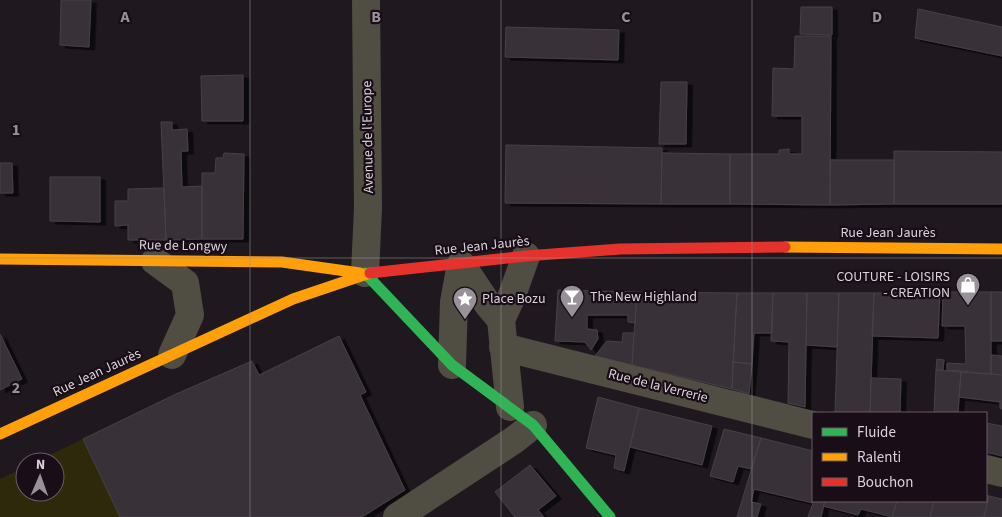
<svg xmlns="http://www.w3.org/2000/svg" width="1002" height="517" viewBox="0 0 1002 517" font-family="'Source Sans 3',sans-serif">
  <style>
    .green { fill: #2d290a }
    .building { fill: #393038; stroke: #464146; filter: url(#shadow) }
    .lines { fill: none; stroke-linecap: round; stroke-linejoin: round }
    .street { stroke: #504e43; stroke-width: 28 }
    .fast { stroke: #30b455; stroke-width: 11 }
    .slow { stroke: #ff9f0a; stroke-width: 11 }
    .jam { stroke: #e5322d; stroke-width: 11 }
    .grid { fill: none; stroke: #999198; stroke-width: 1; stroke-opacity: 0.55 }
    .labels { text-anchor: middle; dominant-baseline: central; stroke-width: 4.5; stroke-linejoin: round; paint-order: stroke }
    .street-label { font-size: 14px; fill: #dad2d9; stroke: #190d18 }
    .poi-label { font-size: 14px; fill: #dad2d9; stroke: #190d18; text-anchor: start }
    .grid-label { font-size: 16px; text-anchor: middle; font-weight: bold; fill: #999198; stroke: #190d18; stroke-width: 4.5; stroke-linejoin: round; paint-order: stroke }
  </style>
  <defs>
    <filter id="shadow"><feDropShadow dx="5.5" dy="3" stdDeviation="0" flood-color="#0009"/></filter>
  </defs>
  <rect width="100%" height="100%" fill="#1f191f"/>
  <path class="green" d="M 83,439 L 120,517 L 0,517 L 0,479 L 25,467 L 25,492 L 55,492 L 55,462 L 35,462 Z"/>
  <path class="building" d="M 61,0 L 91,0 L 89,47 L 60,45 Z
    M 801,7 L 832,7 L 832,35 L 800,34 Z
    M 918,9 L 1002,27 L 1002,56 L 915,38 Z
    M 506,27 L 619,30 L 618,60 L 505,57 Z
    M 795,36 L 831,36 L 830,205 L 730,204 L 730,154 L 779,154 L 779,150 L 789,149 L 789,154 L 802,154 L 802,116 L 772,116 L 773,68 L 794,69 Z
    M 243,75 L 243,121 L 202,121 L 201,76 Z
    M 661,82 L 687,82 L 686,144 L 659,144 Z
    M 161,122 L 172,122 L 172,130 L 187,129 L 188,151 L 181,151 L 182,187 L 202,186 L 202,239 L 166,240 Z
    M 506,145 L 662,148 L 661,204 L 505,203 Z
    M 894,151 L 1002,152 L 1002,204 L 894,204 Z
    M 224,153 L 244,154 L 243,239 L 202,239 L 202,173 L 215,173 L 216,158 L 223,158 Z
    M 662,153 L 730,154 L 730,204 L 661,204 Z
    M 830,160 L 894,160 L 894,204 L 830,205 Z
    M 0,163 L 12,163 L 13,193 L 0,193 Z
    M 50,177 L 100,177 L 100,222 L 50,221 Z
    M 164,188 L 166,240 L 128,240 L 128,225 L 115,226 L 115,201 L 128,201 L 128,189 Z
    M 558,290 L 637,292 L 635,323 L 628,322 L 628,315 L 587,315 L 587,329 L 597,330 L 598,339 L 591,350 L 585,342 L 555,341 Z
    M 637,292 L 737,293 L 732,389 L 632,365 Z
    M 943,292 L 991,292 L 991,374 L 947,370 L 947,363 L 966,364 L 965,326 L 942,326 Z
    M 991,292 L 1002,292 L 1002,341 L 991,341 Z
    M 737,293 L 773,293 L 772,333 L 754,333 L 752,364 L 733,362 Z
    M 773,293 L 807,293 L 805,407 L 788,403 L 789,342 L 771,341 Z
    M 807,293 L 839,293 L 837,347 L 806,345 Z
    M 839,293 L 874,293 L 870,413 L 835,413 Z
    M 874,293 L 940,293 L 938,338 L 872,336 Z
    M 623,333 L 634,333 L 632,365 L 595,356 L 607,341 L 622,342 Z
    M 0,334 L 22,379 L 0,390 Z
    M 339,336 L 366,392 L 360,395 L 405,490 L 362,517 L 120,517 L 83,439 L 176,394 L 252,361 L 259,375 Z
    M 991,355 L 1002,356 L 1002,375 L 991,374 Z
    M 937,359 L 944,360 L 943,370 L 936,370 Z
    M 733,362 L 752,364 L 749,394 L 732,389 Z
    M 936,370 L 961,372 L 958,413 L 934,413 Z
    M 961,372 L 1002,375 L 1002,409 L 1000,408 L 1000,402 L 959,397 Z
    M 871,378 L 901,379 L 900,413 L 870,413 Z
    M 598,397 L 639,408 L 624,471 L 614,468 L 616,455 L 586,448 Z
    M 639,408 L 712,426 L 702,465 L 630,447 Z
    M 986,423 L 1002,426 L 1002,456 L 986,452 Z
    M 724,429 L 761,438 L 751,469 L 738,466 L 733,482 L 710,476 Z
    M 761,438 L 813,451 L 813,501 L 825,501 L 821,517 L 808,517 L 813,503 L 754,489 L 751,502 L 761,504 L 757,517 L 737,517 Z
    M 530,465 L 556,496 L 538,510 L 544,517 L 515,517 L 495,492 Z
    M 986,495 L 989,496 L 984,517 L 930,517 L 934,501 L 986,501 Z
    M 989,496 L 1002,499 L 1002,517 L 984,517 Z
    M 825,501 L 897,501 L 892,517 L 861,509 L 858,515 L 823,506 Z
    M 897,501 L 934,501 L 930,517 L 892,517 Z"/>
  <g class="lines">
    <path class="street" d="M 155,261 L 185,283 L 190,315 L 172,355
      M 461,264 L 487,303 L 501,320 L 510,407
      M 365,273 L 368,208 L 366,0
      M 501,320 L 511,298 L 526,256
      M 503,347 L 813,425
      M 452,365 L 454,302 L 461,264
      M 986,469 L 1002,473
      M 397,517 L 514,440 L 533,425"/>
    <path class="fast" d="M 365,273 L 452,365 L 533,425 L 610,517"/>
    <path class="slow" d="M 785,247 L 1002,249
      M 0,259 L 282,262 L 360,273
      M 0,434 L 293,299 L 370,273"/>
    <path class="jam" d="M 370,273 L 526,256 L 620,249 L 785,247"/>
  </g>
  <path class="grid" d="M 250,0 L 250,517M 501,0 L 501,517M 752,0 L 752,517M 0,258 L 1002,258"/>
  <defs>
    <symbol id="shop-pin" viewBox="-11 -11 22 30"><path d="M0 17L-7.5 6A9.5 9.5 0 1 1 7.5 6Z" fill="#999198" stroke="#190d18"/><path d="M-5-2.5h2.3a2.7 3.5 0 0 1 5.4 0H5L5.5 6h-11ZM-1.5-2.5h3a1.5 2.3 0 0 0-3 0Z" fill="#fff"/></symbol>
    <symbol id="bar-pin" viewBox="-11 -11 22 30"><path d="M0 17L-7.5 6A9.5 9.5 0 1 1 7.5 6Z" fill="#999198" stroke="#190d18"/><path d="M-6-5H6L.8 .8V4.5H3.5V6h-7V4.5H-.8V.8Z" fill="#fff"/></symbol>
    <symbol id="sight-pin" viewBox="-11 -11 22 30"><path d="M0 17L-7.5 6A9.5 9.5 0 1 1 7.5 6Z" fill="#999198" stroke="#190d18"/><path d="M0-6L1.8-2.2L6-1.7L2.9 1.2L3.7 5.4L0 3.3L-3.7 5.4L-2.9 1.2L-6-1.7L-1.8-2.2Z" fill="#fff"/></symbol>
  </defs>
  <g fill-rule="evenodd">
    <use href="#shop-pin" x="954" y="271" width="28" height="38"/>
    <use href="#bar-pin" x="558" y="283" width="28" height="38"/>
    <use href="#sight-pin" x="451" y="285" width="28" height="38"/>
  </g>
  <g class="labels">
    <g class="street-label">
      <text transform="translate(368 137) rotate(-91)">Avenue de l'Europe</text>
      <text x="888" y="233">Rue Jean Jaurès</text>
      <text transform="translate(183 246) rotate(1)">Rue de Longwy</text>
      <text transform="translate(482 246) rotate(-6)">Rue Jean Jaurès</text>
      <text transform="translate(97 373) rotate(-25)">Rue Jean Jaurès</text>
      <text transform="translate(658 386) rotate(14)">Rue de la Verrerie</text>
    </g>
    <g class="poi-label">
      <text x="950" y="277" text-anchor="end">COUTURE - LOISIRS<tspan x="950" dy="16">- CREATION</tspan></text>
      <text x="590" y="297">The New Highland</text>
      <text x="482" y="299">Place Bozu</text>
    </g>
  </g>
  <g class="grid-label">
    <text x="125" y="22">A</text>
    <text x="376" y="22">B</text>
    <text x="626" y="22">C</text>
    <text x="877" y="22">D</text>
    <text x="16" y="135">1</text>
    <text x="16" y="393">2</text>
  </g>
  <rect x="812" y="412" width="175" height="90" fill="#190d18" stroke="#665c65"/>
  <rect x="822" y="428" width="25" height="8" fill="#30b455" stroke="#665c65"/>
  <text x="857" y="437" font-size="15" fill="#dad2d9">Fluide</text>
  <rect x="822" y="453" width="25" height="8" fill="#ff9f0a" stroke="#665c65"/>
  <text x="857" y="462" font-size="15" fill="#dad2d9">Ralenti</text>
  <rect x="822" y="478" width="25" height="8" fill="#e5322d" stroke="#665c65"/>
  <text x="857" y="487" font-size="15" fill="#dad2d9">Bouchon</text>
  <g transform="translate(40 477) rotate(2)"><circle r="24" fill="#190d18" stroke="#665c65"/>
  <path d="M0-4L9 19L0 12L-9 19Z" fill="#999198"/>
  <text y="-8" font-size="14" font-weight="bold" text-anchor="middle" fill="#dad2d9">N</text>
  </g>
</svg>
